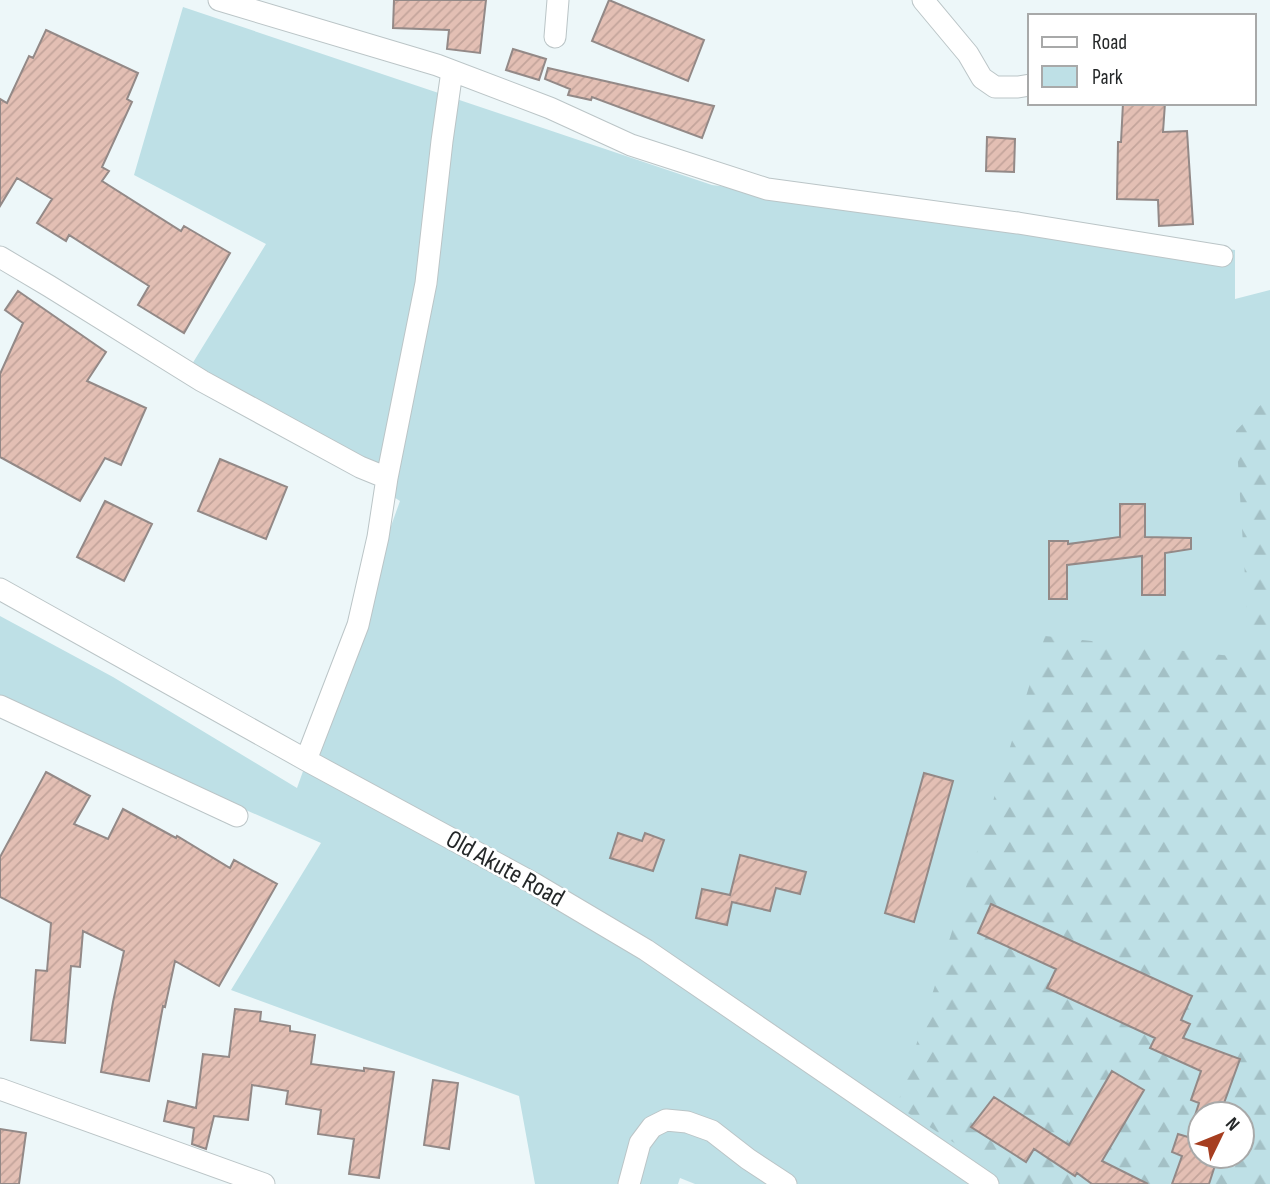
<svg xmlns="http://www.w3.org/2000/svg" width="1270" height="1184" viewBox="0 0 1270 1184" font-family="'Sofia Sans Condensed',sans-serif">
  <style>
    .green { fill: #bee0e6; fill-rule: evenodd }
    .forest { fill: url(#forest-firs); fill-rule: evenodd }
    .building { fill: url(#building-hatch); stroke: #938987; stroke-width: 2 }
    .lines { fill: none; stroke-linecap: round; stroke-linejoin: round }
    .street-casing { stroke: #bbc5c7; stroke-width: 23 }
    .street { stroke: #fff; stroke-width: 21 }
    .labels { text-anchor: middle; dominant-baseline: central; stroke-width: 5; stroke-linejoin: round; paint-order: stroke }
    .street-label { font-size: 26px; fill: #252829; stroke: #fff }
  </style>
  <defs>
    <pattern id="forest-firs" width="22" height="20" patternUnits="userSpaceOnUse" patternTransform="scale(1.75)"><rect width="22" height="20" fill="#bee0e6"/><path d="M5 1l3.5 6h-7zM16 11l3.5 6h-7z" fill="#a3c0c5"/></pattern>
    <pattern id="building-hatch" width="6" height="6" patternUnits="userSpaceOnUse" patternTransform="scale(1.75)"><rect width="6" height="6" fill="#e3bfb4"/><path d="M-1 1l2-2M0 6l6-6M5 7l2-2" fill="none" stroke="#c3a49b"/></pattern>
  </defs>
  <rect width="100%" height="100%" fill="#edf7f9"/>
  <path class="green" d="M 183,7 L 712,185 L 1235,250 L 1235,299 L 1270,290 L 1270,1184 L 695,1184 L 680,1178 L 678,1184 L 535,1184 L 519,1096 L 231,990 L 321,843 L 0,702 L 0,616 L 113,677 L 297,788 L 400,501 L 189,369 L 266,244 L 134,175 ZM 1200,1114 L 1242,1114 L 1242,1156 L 1200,1156 Z"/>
  <path class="forest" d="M 1270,395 L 1270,1184 L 1018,1184 L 897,1106 L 1045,636 L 1250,658 L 1236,431 ZM 1200,1114 L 1242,1114 L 1242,1156 L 1200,1156 Z"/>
  <path class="building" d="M 394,0 L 486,0 L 480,53 L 447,49 L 449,30 L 393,28 Z
    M 609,0 L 704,40 L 688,81 L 592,41 Z
    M 46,30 L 138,73 L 127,99 L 132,102 L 102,167 L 109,171 L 102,181 L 181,231 L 184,226 L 230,253 L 184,333 L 138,305 L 149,286 L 69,235 L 66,241 L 37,223 L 52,199 L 17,178 L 0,206 L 0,99 L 7,103 L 29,56 L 33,58 Z
    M 513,49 L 546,59 L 539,80 L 506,70 Z
    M 548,68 L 714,106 L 702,138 L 592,97 L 591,100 L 568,95 L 570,89 L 545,79 Z
    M 1123,103 L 1165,103 L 1163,132 L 1187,131 L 1193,224 L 1159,226 L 1158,200 L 1117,199 L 1118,142 L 1121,142 Z
    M 987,137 L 1015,139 L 1014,172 L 986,171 Z
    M 18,291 L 106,352 L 87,381 L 146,408 L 121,465 L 105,458 L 80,501 L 0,457 L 0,374 L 23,323 L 5,310 Z
    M 220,459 L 287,487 L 266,539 L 198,511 Z
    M 105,501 L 152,524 L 124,581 L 77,557 Z
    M 1120,504 L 1145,504 L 1145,537 L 1191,538 L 1191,549 L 1165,553 L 1165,595 L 1142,595 L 1142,556 L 1067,565 L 1067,599 L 1049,599 L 1049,541 L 1068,541 L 1068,544 L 1120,537 Z
    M 46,772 L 90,796 L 74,824 L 108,839 L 123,809 L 176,838 L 177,836 L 230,868 L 234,860 L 277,884 L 219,986 L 175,961 L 165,1007 L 163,1006 L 149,1081 L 101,1072 L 113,1002 L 124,951 L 83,931 L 80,967 L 71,966 L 65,1043 L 31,1040 L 36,970 L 47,971 L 51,923 L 0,897 L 0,857 Z
    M 924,773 L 953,781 L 914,922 L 885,913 Z
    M 618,833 L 642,841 L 645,833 L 664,840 L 653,871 L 610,858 Z
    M 740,855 L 806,872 L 800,894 L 776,888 L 770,911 L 732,902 L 727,925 L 696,918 L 702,889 L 730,895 Z
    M 991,904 L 1192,996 L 1181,1020 L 1190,1024 L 1183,1038 L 1240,1059 L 1220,1114 L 1200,1114 L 1200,1156 L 1218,1156 L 1209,1184 L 1172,1184 L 1182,1156 L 1172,1152 L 1178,1134 L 1188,1137 L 1199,1103 L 1191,1100 L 1201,1071 L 1150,1048 L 1155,1038 L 1047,988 L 1056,969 L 978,933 Z
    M 235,1009 L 261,1012 L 260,1021 L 290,1026 L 290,1031 L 315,1035 L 311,1064 L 364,1071 L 364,1068 L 394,1072 L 379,1178 L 349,1174 L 354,1139 L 318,1134 L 321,1110 L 286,1104 L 288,1091 L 252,1085 L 248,1120 L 214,1116 L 206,1149 L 192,1144 L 194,1128 L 164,1121 L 168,1101 L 196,1108 L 203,1054 L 229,1057 Z
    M 1112,1071 L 1144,1090 L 1102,1161 L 1148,1184 L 1092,1184 L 1077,1173 L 1075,1176 L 1034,1149 L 1026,1162 L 971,1127 L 994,1097 L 1069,1145 Z
    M 433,1080 L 458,1083 L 449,1149 L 424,1145 Z
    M 0,1129 L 26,1133 L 19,1184 L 0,1184 Z"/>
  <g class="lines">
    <defs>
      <path id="street" d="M 219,0 L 437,65 L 550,108 L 631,145 L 767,189 L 1018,223 L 1222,256
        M 923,0 L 968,54 L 982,78 L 995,87 L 1018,87 L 1030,85
        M 555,37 L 558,0
        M 0,257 L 49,286 L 202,381 L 360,467 L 387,478 L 378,537 L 358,625 L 306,760
        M 387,478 L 426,283 L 442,141 L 452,71
        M 0,589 L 306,760 L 533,883 L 646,950 L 988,1184
        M 0,706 L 237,816
        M 0,1089 L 264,1184
        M 629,1184 L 640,1143 L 652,1127 L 666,1120 L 687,1122 L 712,1131 L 748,1159 L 786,1184"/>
    </defs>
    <use href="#street" class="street-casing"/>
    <use href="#street" class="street"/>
  </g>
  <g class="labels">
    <g class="street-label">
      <text transform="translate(505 869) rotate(29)">Old Akute Road</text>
    </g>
  </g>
  <rect x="1028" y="14" width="228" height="91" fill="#ffffff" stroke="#a8a9a9" stroke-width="2"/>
  <rect x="1042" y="37" width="35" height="10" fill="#ffffff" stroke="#a8a9a9" stroke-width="2"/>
  <text x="1092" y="49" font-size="21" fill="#252829">Road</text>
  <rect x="1042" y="66" width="35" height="21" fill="#bee0e6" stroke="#a8a9a9" stroke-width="2"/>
  <text x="1092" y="84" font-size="21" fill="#252829">Park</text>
  <g transform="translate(1221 1135) rotate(47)"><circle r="33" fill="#ffffff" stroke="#a8a9a9" stroke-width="2"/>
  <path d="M0-5L12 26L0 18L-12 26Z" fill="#a63e20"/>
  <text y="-10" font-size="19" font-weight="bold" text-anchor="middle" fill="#252829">N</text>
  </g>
</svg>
